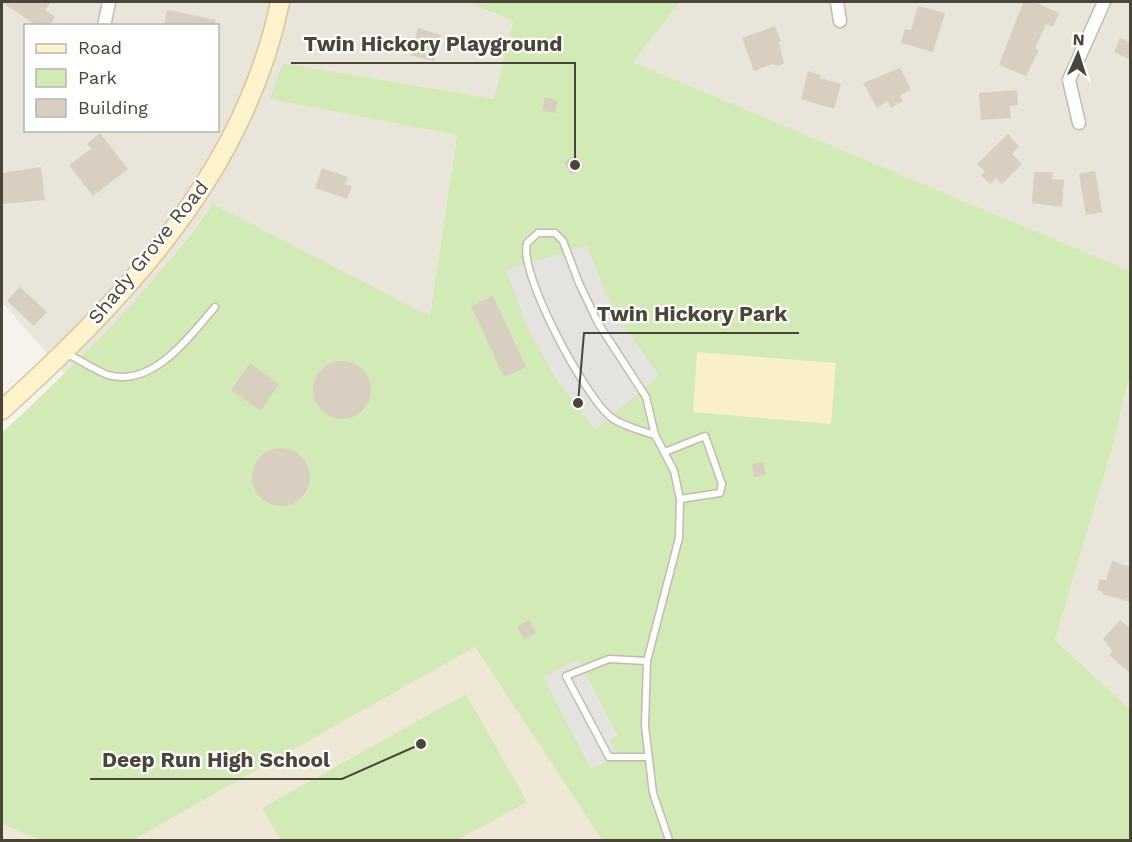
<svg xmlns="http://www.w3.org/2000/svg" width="1132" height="842" viewBox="0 0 1132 842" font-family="'Work Sans',sans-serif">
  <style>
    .residential { fill: #eae5da; fill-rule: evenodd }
    .education { fill: #efe8d6 }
    .green { fill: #d2eab5 }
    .sand { fill: #f9efc9 }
    .parking { fill: #e5e3e0 }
    .building { fill: #d8cfc1 }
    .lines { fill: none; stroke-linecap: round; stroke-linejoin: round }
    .lane-casing { stroke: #c2bbae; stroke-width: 9 }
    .street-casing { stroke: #c2bbae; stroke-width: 15 }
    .secondary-casing { stroke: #d6c79b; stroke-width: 21 }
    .lane { stroke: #fff; stroke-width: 6 }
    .street { stroke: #fff; stroke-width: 12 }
    .secondary { stroke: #fff3cd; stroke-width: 18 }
    .labels { text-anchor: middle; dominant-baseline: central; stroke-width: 4.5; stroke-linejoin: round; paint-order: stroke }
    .street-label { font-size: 20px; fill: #4b4439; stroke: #fff }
    .leader { fill: none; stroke: #4b4439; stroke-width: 2 }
    .callout-dot { fill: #4b4439; stroke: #fff; stroke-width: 2 }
    .callout-label { font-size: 21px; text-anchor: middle; font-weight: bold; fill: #4b4439; stroke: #fff; stroke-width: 4.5; stroke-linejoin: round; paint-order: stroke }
  </style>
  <rect width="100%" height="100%" fill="#f6f3ec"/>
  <path class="residential" d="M 2,2 L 466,2 L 513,21 L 494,99 L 283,63 L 271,99 L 457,135 L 430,316 L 213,204 L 158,276 L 123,317 L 65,374 L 2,302 ZM 26,26 L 218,26 L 218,130 L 26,130 Z
    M 680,2 L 1130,2 L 1130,271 L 633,62 Z
    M 1130,374 L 1130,709 L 1055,640 L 1112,449 Z"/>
  <path class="education" d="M 475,647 L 602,840 L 133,840 Z
    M 2,824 L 40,840 L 2,840 Z"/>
  <path class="green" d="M 467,2 L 680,2 L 633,62 L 1130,271 L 1130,374 L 1112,449 L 1055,640 L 1130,709 L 1130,840 L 602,840 L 475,647 L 133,840 L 40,840 L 2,824 L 2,433 C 79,361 152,290 213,204 L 430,316 L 457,135 L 270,99 L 283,63 L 494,99 L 513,21 Z
    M 466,694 L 527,802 L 457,840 L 280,840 L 262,808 Z"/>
  <path class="sand" d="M 697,352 L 836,363 L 831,424 L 693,412 Z"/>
  <path class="parking" d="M 587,245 L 606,294 L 623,325 L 659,375 L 595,430 L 555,377 L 528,329 L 506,270 Z
    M 578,659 L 618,736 L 610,740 L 618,756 L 591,769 L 543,677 Z"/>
  <path class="building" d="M 2,2 L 51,2 L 45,10 L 55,17 L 49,26 L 37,26 Z
    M 1023,2 L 1035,2 L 1059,13 L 1053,27 L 1046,24 L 1035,48 L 1039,50 L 1026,76 L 999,65 Z
    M 918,6 L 945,13 L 933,52 L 901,43 L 905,29 L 911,30 Z
    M 167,10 L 216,20 L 215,26 L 164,26 Z
    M 775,26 L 781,41 L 779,42 L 784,63 L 779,66 L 772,64 L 754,71 L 742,38 Z
    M 418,28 L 441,35 L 434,61 L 410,55 Z
    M 1120,38 L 1131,43 L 1131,60 L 1114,52 Z
    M 900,68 L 911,89 L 900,96 L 903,101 L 891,108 L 888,101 L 877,108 L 863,83 Z
    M 808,71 L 821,75 L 820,78 L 841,84 L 834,109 L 801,99 Z
    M 1017,90 L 1018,105 L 1010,106 L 1011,118 L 981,120 L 979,93 Z
    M 545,97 L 558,101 L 555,113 L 542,110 Z
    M 100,133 L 128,169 L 93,196 L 69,165 L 91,149 L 87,144 Z
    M 1008,134 L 1019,146 L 1012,154 L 1022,164 L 1002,184 L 996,178 L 990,184 L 981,175 L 985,172 L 977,164 Z
    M 576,155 L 584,167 L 571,175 L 564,162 Z
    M 41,167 L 45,200 L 2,204 L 2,173 Z
    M 322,168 L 348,177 L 345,184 L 352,186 L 347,199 L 315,188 Z
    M 1095,171 L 1102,212 L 1086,215 L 1079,174 Z
    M 1034,172 L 1053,172 L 1052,179 L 1064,180 L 1062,207 L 1032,203 Z
    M 20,287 L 47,312 L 34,326 L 7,301 Z
    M 493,296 L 526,367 L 504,377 L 471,306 Z
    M313 390a29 29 0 1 1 58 0a29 29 0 1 1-58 0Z
    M 250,363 L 279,384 L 261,411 L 231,390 Z
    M252 477a29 29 0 1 1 58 0a29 29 0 1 1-58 0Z
    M 763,462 L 766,475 L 754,477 L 752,464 Z
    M 1112,561 L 1131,567 L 1131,602 L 1102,594 L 1103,592 L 1097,590 L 1100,579 L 1106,580 Z
    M 529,620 L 536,633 L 524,639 L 517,627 Z
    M 1120,620 L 1131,629 L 1131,674 L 1109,655 L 1112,651 L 1103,639 Z"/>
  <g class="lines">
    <defs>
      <path id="lane" d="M 66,353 C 80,360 94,370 108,375 C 153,388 190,336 215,307
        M 655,435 C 642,431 623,426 612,418 C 586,399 518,273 527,243 L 538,233 L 555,233 L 563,241 L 579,283 L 598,323 L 646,397 L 655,435 L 674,471 L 680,499 L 679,538 L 647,661 L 645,726 L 653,793 L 669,840
        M 665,452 L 705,436 L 722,484 L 720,493 L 680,499
        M 647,661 L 609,659 L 566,676 L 609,757 L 648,757"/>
      <path id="street" d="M 837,2 L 840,21
        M 104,26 L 109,2
        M 1079,123 L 1069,80 L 1104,2"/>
      <path id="secondary" d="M 2,410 C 127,297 245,171 280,2"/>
    </defs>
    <use href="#lane" class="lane-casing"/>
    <use href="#street" class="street-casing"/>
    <use href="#secondary" class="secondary-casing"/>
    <use href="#lane" class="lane"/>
    <use href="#street" class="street"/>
    <use href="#secondary" class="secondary"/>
  </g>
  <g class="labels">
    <g class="street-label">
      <text transform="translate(148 252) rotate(-51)">Shady Grove Road</text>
    </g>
  </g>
  <path class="leader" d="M575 165L575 63H291M578 403L584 333H799M421 744L342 779H90"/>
  <g class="callout-dot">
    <circle cx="575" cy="165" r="6"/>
    <circle cx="578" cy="403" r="6"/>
    <circle cx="421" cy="744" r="6"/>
  </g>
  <g class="callout-label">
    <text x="433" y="51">Twin Hickory Playground</text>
    <text x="692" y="321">Twin Hickory Park</text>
    <text x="216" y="767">Deep Run High School</text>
  </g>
  <rect width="1132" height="842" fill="none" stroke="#4b4439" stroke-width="6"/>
  <rect x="24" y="24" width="195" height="108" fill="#ffffff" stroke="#b7b4b0" stroke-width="1.5"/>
  <rect x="36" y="44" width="30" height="9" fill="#fff3cd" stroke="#b7b4b0" stroke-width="1.5"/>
  <text x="78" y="54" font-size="18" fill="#4b4439">Road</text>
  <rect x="36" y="69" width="30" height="18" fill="#d2eab5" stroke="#b7b4b0" stroke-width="1.5"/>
  <text x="78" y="84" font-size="18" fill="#4b4439">Park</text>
  <rect x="36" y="99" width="30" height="18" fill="#d8cfc1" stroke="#b7b4b0" stroke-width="1.5"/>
  <text x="78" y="114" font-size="18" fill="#4b4439">Building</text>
  <g transform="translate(1078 54) rotate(3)" stroke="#ffffff" stroke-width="4.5" paint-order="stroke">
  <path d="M0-4.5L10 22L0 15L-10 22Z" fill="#4b4439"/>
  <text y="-9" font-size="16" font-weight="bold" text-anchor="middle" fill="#4b4439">N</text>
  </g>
</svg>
